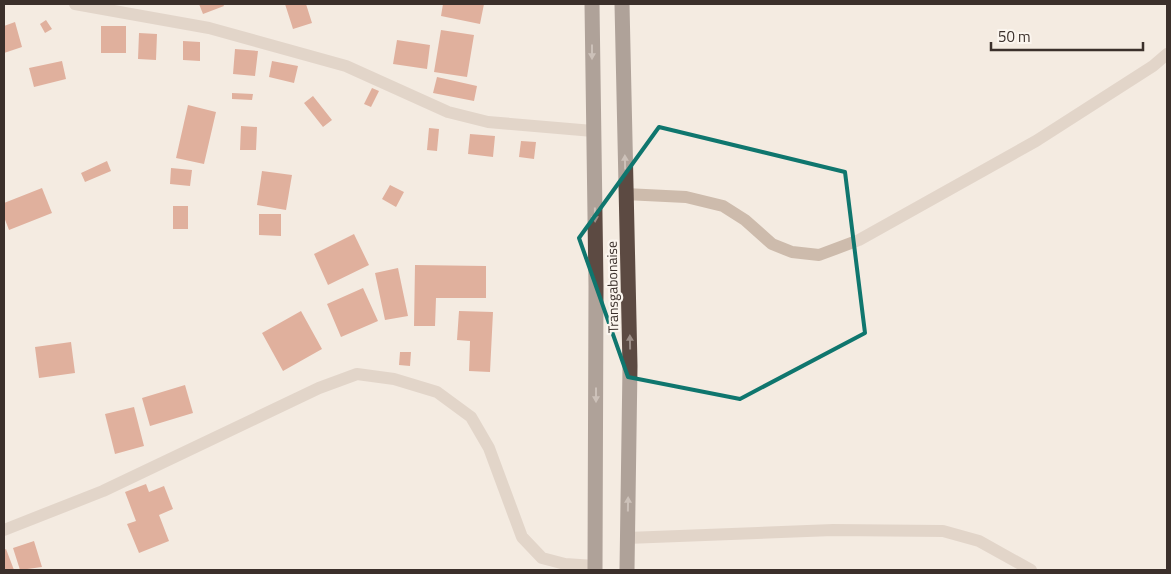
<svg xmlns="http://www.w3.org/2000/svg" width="1171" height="574" viewBox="0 0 1171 574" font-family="'Titillium Web',sans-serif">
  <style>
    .building { fill: #c8694b }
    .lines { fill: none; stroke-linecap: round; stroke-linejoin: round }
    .street { stroke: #cdbbac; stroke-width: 12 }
    .highway { stroke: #5c4a42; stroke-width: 15 }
    .oneway { fill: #9c8e87 }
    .marked { fill: none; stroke: #0f766e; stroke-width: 4; stroke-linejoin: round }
    .labels { text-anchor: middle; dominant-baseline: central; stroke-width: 4.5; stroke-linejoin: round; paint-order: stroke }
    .street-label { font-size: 14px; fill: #3b302b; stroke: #fbf5ee }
  </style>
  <rect width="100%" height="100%" fill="#f4ebe1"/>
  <path class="building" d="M 199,4 L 223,4 L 224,6 L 203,14 Z
    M 285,4 L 306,4 L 312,23 L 293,29 Z
    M 443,4 L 484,4 L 480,24 L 441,16 Z
    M 46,20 L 52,29 L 45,33 L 40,24 Z
    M 15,22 L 22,47 L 4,53 L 4,26 Z
    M 101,26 L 126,26 L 126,53 L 101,53 Z
    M 441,30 L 474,35 L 467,77 L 434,72 Z
    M 139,33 L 157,34 L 156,60 L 138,59 Z
    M 397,40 L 430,45 L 427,69 L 393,64 Z
    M 183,41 L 200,42 L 200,61 L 183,60 Z
    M 235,49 L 258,51 L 255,76 L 233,74 Z
    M 62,61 L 66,79 L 34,87 L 29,68 Z
    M 272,61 L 298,66 L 294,83 L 269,77 Z
    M 437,77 L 477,86 L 474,101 L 433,93 Z
    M 372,88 L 379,91 L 371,107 L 364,104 Z
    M 232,93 L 253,94 L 252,100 L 232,99 Z
    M 313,96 L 332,120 L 323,127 L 304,103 Z
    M 188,105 L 216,112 L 204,164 L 176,158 Z
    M 241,126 L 257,127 L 256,150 L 240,150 Z
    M 429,128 L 439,129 L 437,151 L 427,150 Z
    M 470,134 L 495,136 L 493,157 L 468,154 Z
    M 521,141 L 536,142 L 534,159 L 519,157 Z
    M 107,161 L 111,171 L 85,182 L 81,173 Z
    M 171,168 L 192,170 L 190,186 L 170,184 Z
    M 262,171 L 292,175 L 286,210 L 257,205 Z
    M 390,185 L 404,192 L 396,207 L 382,199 Z
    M 42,188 L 52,213 L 9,230 L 4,217 L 4,203 Z
    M 173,206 L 188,206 L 188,229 L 173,229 Z
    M 259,214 L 281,214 L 281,236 L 259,235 Z
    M 354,234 L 369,265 L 328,285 L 314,254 Z
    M 415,265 L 486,266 L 486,298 L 436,298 L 435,326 L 414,326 Z
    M 398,268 L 408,316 L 385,320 L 375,273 Z
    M 363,288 L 378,321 L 341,337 L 327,304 Z
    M 301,311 L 322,349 L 283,371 L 262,333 Z
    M 459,311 L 493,312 L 490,372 L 469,371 L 470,341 L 457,340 Z
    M 71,342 L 75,373 L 39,378 L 35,347 Z
    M 400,352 L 411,352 L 410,366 L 399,365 Z
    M 185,385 L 193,413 L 150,426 L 142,398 Z
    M 134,407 L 144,446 L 115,454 L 105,414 Z
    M 146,484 L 149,492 L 164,486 L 173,509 L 159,515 L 169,541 L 139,553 L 127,524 L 136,521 L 125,492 Z
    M 34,541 L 42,567 L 20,570 L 13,548 Z
    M 6,549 L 14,570 L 4,570 L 4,550 Z"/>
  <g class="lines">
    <path class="street" d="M 75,4 L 209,28 L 346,66 L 448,112 L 488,122 L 593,131
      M 625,194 L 686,197 L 723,206 L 745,220 L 772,244 L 792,252 L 819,255 L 859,240 L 1036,141 L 1153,66 L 1167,54
      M 4,530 L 103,491 L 319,388 L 357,374 L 394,379 L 437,392 L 471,417 L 489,448 L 522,537 L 542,558 L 565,564 L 595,566
      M 627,538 L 833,530 L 943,531 L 979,541 L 1031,570"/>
    <path class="highway" d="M 592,4 L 596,286 L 595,570
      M 622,4 L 630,366 L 627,570"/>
  </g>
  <defs><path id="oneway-solid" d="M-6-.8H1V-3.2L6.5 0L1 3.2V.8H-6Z" transform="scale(1.25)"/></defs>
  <g class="oneway">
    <use href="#oneway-solid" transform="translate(592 52) rotate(90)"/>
    <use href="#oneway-solid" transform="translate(625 162) rotate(-91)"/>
    <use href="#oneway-solid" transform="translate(595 215) rotate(89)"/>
    <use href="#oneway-solid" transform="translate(630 342) rotate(-91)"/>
    <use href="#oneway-solid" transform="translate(596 395) rotate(90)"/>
    <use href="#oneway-solid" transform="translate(628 504) rotate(-89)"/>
  </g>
  <path d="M0 0H1171V574H0ZM 659,127 L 845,172 L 865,333 L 740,399 L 628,377 L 579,238 Z" fill="#f4ebe1" fill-opacity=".55" fill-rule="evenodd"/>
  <path class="marked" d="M 659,127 L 845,172 L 865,333 L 740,399 L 628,377 L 579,238 Z"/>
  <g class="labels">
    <g class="street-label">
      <text transform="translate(612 287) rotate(-91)">Transgabonaise</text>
    </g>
  </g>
  <rect width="1171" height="574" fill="none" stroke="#3b302b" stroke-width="10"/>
  <path d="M991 42v8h152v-8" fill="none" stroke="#3b302b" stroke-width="2.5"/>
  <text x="998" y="42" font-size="15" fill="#3b302b" stroke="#fbf5ee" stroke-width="4" paint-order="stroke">50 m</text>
</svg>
